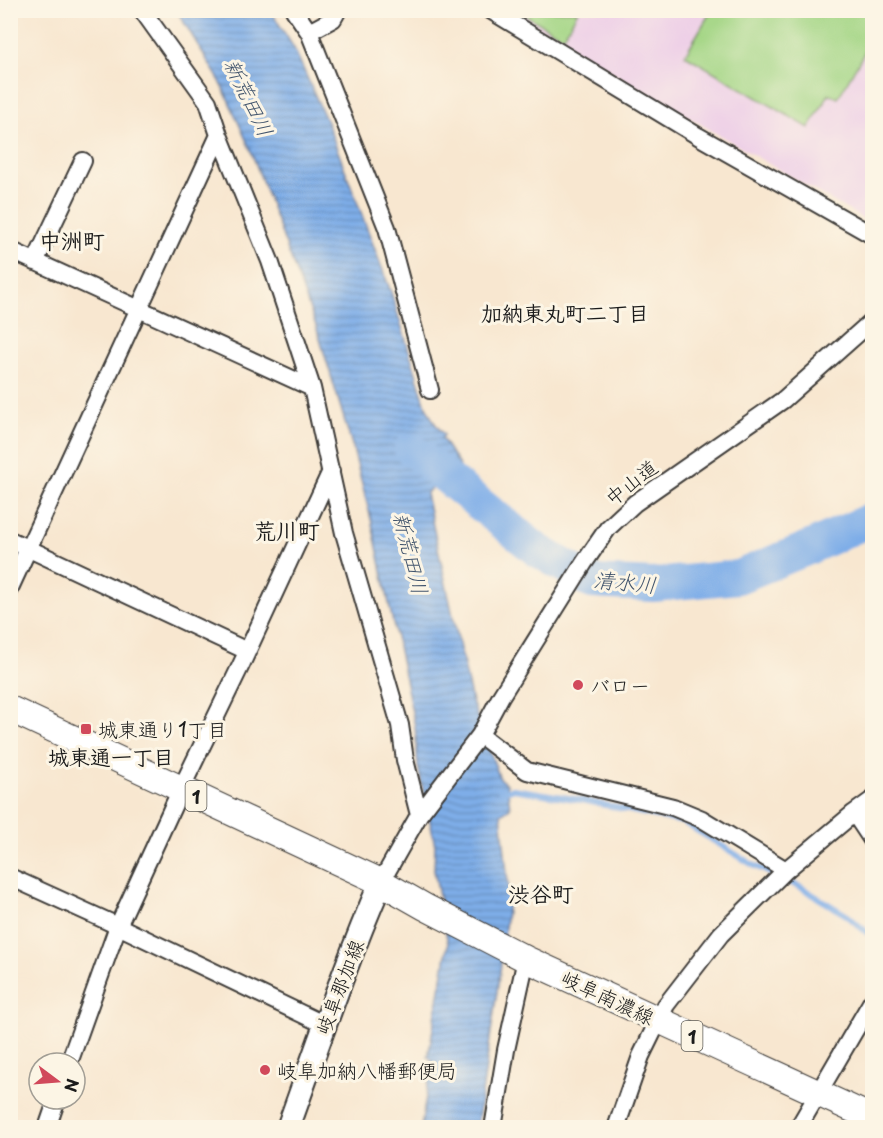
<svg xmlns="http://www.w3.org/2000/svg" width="883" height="1138" viewBox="0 0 883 1138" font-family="'Playpen Sans','Klee One',sans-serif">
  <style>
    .built { fill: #eed0e7 }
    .pitch { fill: #a3d584; stroke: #607850; stroke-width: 1.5 }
    .water { fill: url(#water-rules); stroke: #4d6482; stroke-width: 1.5 }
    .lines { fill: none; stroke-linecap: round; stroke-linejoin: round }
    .stream { stroke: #7eade8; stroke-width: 6 }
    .river { stroke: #7eade8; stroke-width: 34 }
    .street-casing { stroke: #3d3a37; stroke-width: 20 }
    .secondary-casing { stroke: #3d3a37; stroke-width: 26 }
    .primary-casing { stroke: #3d3a37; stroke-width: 28 }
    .street { stroke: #fff; stroke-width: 16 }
    .secondary { stroke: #fff; stroke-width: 22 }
    .primary { stroke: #fff; stroke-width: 26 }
    .poi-dot { fill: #d1495b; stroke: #fcf5e5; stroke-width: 2 }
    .labels { text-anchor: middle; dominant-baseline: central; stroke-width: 6; stroke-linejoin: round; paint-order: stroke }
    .shield { fill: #fcf5e5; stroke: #5f5d58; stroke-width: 1.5 }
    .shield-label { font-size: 18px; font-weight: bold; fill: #1c1c1c }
    .street-label { font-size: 20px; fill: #1c1c1c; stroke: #fcf5e5 }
    .poi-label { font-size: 20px; fill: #1c1c1c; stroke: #fcf5e5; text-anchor: start }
    .water-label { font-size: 21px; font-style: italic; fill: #43566e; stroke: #fcf5e5 }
    .neighbourhood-label { font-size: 21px; font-weight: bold; fill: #1c1c1c; stroke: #fcf5e5 }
    .quarter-label { font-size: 22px; font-weight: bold; fill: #1c1c1c; stroke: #fcf5e5 }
  </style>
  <defs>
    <pattern id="water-rules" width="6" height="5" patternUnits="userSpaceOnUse" patternTransform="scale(1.5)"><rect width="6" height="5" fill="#7eade8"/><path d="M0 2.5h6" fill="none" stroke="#668cbb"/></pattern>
  </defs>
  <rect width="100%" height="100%" fill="#fcf5e5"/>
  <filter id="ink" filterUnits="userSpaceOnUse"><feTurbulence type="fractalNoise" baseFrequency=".0167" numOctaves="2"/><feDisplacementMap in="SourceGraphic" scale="12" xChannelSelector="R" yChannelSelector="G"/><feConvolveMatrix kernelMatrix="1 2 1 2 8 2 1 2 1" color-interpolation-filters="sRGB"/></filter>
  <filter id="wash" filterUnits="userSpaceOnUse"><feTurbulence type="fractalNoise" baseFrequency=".008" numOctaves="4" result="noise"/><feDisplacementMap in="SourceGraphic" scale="24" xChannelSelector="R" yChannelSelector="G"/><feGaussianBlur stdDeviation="1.35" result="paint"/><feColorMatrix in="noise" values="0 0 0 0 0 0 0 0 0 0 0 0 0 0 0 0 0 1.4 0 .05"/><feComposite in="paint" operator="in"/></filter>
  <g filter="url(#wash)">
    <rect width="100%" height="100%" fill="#f8e7d0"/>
    <path class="built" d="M 506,11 L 872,11 L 872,224 Z"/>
    <path class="pitch" d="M 518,11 L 578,11 L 563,37 Z
      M 711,11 L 872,11 L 872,39 L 838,98 L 829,94 L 809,128 L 685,55 Z"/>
    <path class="water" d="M 177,11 L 271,11 L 294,48 L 327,122 L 391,292 L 426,406 L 434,422 L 444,435 L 442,438 L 460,467 L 442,486 L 433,486 L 426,494 L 472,702 L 500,779 L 507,784 L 510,808 L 501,814 L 509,893 L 500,972 L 477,1127 L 421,1127 L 432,1060 L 428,1057 L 448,944 L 434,870 L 435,845 L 418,767 L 415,726 L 371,519 L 352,445 L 316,326 L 251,151 L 220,81 Z"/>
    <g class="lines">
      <path class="stream" d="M 501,791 L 513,789 L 587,801 L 683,822 L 753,865 L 802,888 L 848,916 L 872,937"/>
      <path class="river" d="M 411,449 L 537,550 L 592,582 L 653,585 L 738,577 L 806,549 L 872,519"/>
    </g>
  </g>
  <g filter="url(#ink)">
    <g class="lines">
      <defs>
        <path id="street" d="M 142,10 L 208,102 L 219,135 L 270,261 L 312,388 L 344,533 L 400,725 L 405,760 L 419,815
          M 294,10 L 309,32 L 333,19 L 338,10
          M 490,10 L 698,136 L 872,235
          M 309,32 L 387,228 L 430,390
          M 10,250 L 312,388
          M 35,262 L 83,161
          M 10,540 L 247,651
          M 10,588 L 219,135
          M 480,735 L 527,771 L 673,807 L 702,819 L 786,870
          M 854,813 L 872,840
          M 10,877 L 118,926 L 325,1025
          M 381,882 L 419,815 L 480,735 L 501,696 L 584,563 L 608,528 L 635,503 L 783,400 L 872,321
          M 69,1063 L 118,926 L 181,789 L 241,665 L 331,471
          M 47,1128 L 57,1099
          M 493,1128 L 506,1050 L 526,959
          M 616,1128 L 641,1056 L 666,1005 L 721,934 L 786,870 L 854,813 L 872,800
          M 798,1128 L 872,1001"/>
        <path id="secondary" d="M 288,1128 C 318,1045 346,962 381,882"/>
        <path id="primary" d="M 10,709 L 381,882 L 425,907 L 526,959 L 872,1118"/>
      </defs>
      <use href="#street" class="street-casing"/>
      <use href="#secondary" class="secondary-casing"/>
      <use href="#primary" class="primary-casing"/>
      <use href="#street" class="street"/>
      <use href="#secondary" class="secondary"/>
      <use href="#primary" class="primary"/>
    </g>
  </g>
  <g class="poi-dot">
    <circle cx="578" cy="685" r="6"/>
    <rect x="80" y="723" width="12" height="12" rx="3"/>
    <circle cx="265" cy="1070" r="6"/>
  </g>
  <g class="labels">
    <g class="shield">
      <rect x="185.5" y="781" width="21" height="30" rx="4.5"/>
      <rect x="681.5" y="1021" width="21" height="30" rx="4.5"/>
    </g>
    <g class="shield-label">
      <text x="196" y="796">1</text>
      <text x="692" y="1036">1</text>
    </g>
    <g class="street-label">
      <text transform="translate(631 482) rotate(-38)">中山道</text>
      <text transform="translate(339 987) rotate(-69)">岐阜那加線</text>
      <text transform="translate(608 997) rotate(25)">岐阜南濃線</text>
    </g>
    <g class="poi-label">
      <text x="590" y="685">バロー</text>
      <text x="98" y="729">城東通り1丁目</text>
      <text x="277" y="1070">岐阜加納八幡郵便局</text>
    </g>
    <g class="water-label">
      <text transform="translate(250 97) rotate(64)">新荒田川</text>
      <text transform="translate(412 553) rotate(76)">新荒田川</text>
      <text transform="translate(625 581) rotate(5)">清水川</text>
    </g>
    <g class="neighbourhood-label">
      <text x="565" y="312">加納東丸町二丁目</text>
      <text x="111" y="756">城東通一丁目</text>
    </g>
    <g class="quarter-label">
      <text x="72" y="239">中洲町</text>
      <text x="287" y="529">荒川町</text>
      <text x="541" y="892">渋谷町</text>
    </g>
  </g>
  <rect width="883" height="1138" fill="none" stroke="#fcf5e5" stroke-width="36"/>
  <g transform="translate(57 1081) rotate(106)"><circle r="28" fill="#fcf5e5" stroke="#a29e95" stroke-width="1.5"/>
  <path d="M0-4.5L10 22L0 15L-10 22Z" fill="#d1495b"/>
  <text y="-9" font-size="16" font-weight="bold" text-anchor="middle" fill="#1c1c1c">N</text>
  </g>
</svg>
